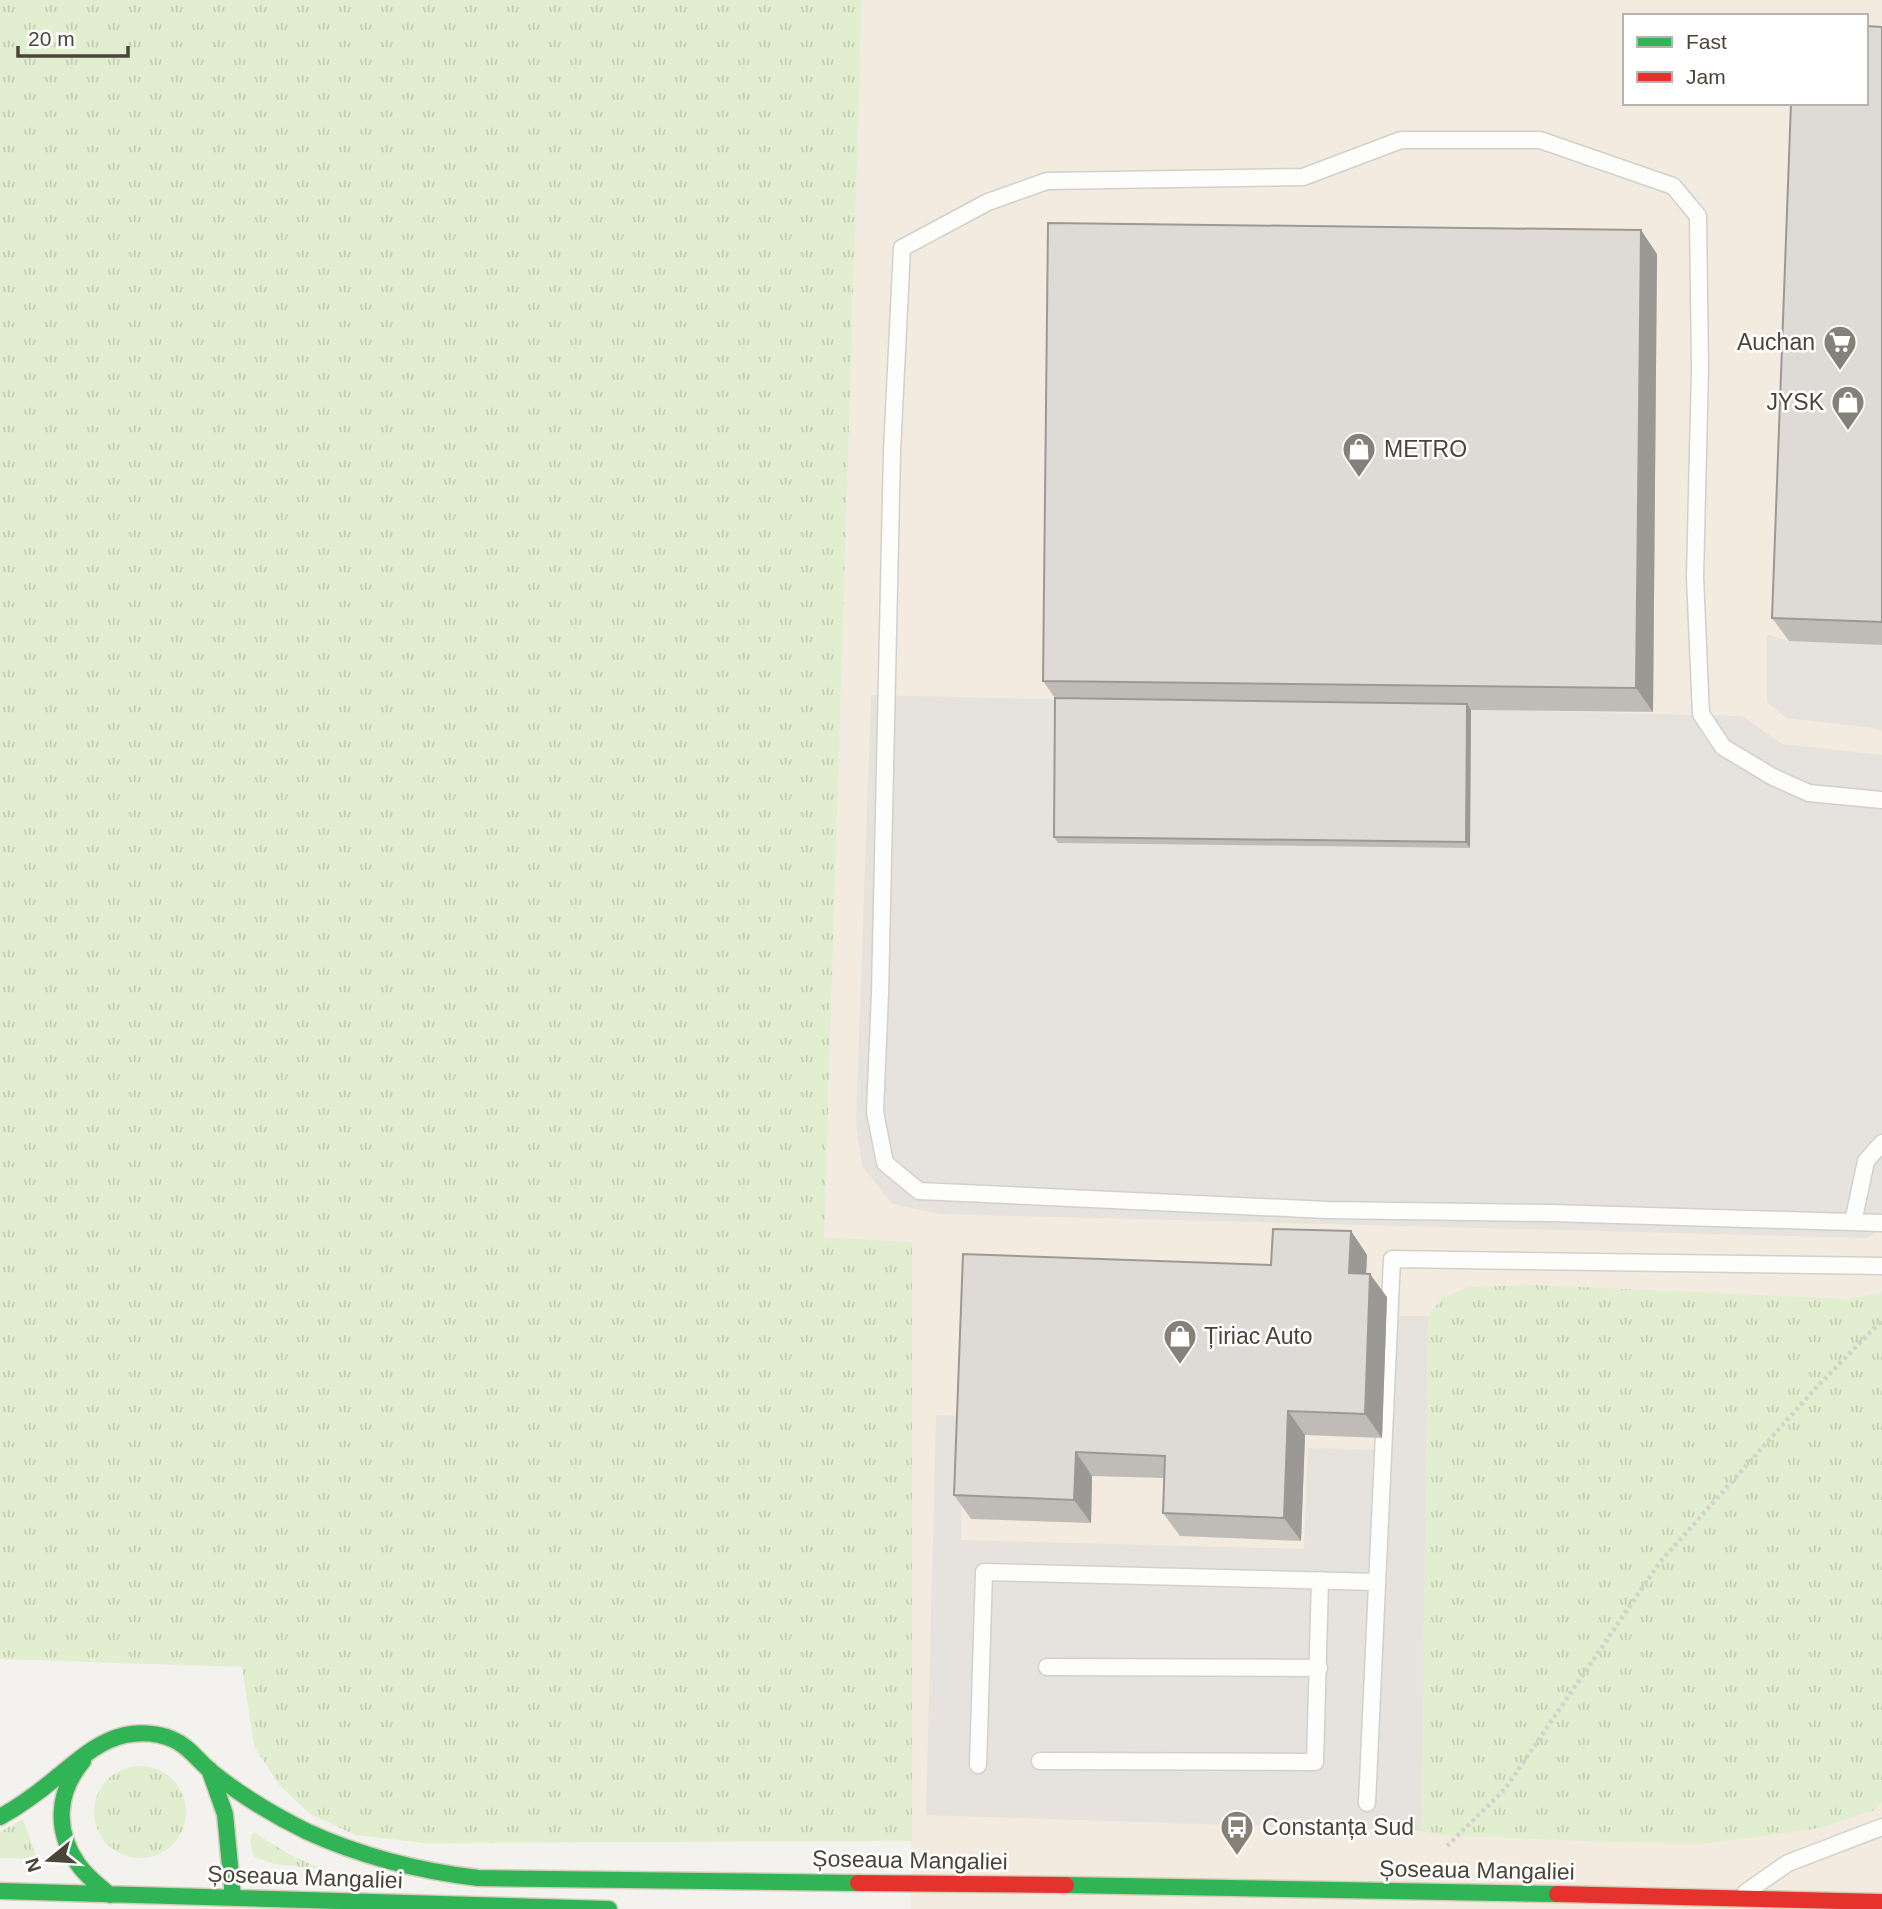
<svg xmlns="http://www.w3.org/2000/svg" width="1882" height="1909" viewBox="0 0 1882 1909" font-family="Arial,sans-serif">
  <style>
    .commercial { fill: #f3ebdf; fill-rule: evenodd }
    .grass { fill: url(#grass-tufts) }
    .parking { fill: #e6e3df }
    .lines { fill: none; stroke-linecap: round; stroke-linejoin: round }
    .lane-casing { stroke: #d2d0cb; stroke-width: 19 }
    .fast-casing { stroke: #d6cebb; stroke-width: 19 }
    .jam-casing { stroke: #d6cebb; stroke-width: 19 }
    .path { stroke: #d3d2cc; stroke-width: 4.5; stroke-dasharray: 3.5 3.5; stroke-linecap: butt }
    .lane { stroke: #fdfdfc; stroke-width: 16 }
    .fast { stroke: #30b455; stroke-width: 16 }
    .jam { stroke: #e5322d; stroke-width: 16 }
    .wall { fill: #bfbcb8 }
    .shaded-wall { fill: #9b9996 }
    .building { fill: #dedbd6; stroke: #9b9996; stroke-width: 2 }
    .labels { text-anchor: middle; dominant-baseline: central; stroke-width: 5; stroke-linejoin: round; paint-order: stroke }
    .poi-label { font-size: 23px; fill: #4b4439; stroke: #fff; text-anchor: start }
    .street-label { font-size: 23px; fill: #4b4439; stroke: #fff }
  </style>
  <defs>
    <pattern id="grass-tufts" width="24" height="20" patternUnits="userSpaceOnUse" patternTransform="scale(1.75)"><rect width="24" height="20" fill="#e1eecf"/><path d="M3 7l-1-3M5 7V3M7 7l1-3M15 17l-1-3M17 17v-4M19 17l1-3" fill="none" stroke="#c3cdb2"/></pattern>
  </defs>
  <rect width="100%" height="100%" fill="#f4f2ee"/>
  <path class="commercial" d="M 862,0 L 1882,0 L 1882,1909 L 911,1909 L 912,1242 L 824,1237 ZM 1625,16 L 1866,16 L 1866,103 L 1625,103 Z"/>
  <path class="grass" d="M 0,0 L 862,0 L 824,1237 L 912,1242 L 912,1841 L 425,1843 L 355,1835 L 310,1814 L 279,1785 L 254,1746 L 242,1667 L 0,1659 Z
    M 1534,1285 L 1848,1299 L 1882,1293 L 1882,1803 L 1875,1810 L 1814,1829 L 1709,1843 L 1610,1842 L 1442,1835 L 1421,1831 L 1428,1316 L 1443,1297 L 1470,1287 Z
    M94 1812a46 46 0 1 1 92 0a46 46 0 1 1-92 0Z
    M 23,1819 L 37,1859 L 0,1858 L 0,1832 Z
    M 253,1832 L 289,1854 L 321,1869 L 275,1864 L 254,1857 L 250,1841 Z"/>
  <path class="parking" d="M 1767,634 L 1789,641 L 1882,645 L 1882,731 L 1873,728 L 1786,718 L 1767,702 Z
    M 871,695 L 1742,716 L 1782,744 L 1882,755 L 1882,1227 L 1868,1238 L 940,1214 L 892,1204 L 862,1166 L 856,1124 Z
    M 1389,1316 L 1428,1316 L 1421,1831 L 926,1815 L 936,1415 L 964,1416 L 961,1540 L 1304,1549 L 1308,1448 L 1384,1450 Z"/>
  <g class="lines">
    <defs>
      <path id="lane" d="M 1882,800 L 1809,793 L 1773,777 L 1723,747 L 1701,714 L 1695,577 L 1700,369 L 1698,216 L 1673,186 L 1540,140 L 1401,140 L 1303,177 L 1047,181 L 988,202 L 902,248 L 892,451 L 880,994 L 875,1112 L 885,1163 L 919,1191 L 1327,1210 L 1552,1213 L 1882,1223
        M 1853,1222 L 1866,1161 L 1882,1143
        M 1047,1667 L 1319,1668
        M 1040,1761 L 1315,1762 L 1320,1580
        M 978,1765 L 984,1572 L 1377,1582
        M 1367,1803 L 1392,1259 L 1882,1266
        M 1746,1892 L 1788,1863 L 1882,1827"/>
      <path id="fast" d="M 83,1761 C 57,1792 54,1830 78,1864 C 86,1876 99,1886 110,1895
        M 209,1769 L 225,1814 L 233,1897
        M 0,1817 C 20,1806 39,1792 57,1777 C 77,1761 98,1741 125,1735 C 140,1732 158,1733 172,1739 C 189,1746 199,1762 213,1773 C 242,1796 275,1816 308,1832 C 363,1857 419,1871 478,1878 L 858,1883
        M 1066,1885 L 1557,1894
        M 0,1891 L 609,1909"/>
      <path id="jam" d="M 858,1883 L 1066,1885
        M 1557,1894 L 1882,1902"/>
    </defs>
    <use href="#lane" class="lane-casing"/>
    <use href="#fast" class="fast-casing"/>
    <use href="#jam" class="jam-casing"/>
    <path class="path" d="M 1447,1846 L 1505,1789 L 1660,1562 L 1813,1391 L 1882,1320"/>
    <use href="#lane" class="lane"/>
    <use href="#fast" class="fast"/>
    <use href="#jam" class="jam"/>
  </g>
  <path class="wall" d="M 1882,27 L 1882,645 L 1789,641 L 1772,618 Z
    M 1657,254 L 1653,712 L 1471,710 L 1470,848 L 1058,843 L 1054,837 L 1055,698 L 1043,681 Z
    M 1351,1231 L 1367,1255 L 1366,1274 L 1387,1297 L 1382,1438 L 1305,1435 L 1301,1541 L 1180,1536 L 1163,1513 L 1164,1478 L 1092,1476 L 1091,1523 L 971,1519 L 954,1495 L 1271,1265 Z"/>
  <path class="shaded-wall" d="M 1641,230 L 1657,254 L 1653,712 L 1636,688 Z
    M 1467,704 L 1471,710 L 1470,848 L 1466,842 Z
    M 1351,1231 L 1367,1255 L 1365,1297 L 1349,1273 Z
    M 1370,1274 L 1387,1297 L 1382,1438 L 1365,1414 Z
    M 1288,1411 L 1305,1435 L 1301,1541 L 1284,1518 Z
    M 1076,1452 L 1092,1476 L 1091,1523 L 1074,1500 Z"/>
  <path class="building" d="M 1866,26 L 1882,27 L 1882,622 L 1772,618 L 1791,103 L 1866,103 Z
    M 1048,223 L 1641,230 L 1636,688 L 1043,681 Z
    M 1055,698 L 1467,704 L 1466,842 L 1054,837 Z
    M 1273,1229 L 1351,1231 L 1349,1273 L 1370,1274 L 1365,1414 L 1288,1411 L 1284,1518 L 1163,1513 L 1165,1456 L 1076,1452 L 1074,1500 L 954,1495 L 963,1254 L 1271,1265 Z"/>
  <defs>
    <symbol id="supermarket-pin" viewBox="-11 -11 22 30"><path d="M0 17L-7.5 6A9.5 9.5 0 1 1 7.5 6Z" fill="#868178" stroke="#fff"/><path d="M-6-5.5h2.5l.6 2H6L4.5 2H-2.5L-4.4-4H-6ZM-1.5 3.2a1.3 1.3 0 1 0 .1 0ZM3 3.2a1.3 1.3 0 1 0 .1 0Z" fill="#fff"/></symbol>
    <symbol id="shop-pin" viewBox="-11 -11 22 30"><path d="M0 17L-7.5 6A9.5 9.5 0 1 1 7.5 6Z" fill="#868178" stroke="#fff"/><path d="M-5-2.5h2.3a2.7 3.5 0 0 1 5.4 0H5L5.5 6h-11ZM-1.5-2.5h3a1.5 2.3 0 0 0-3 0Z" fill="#fff"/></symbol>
    <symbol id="bus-pin" viewBox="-11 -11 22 30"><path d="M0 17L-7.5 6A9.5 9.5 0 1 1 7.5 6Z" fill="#868178" stroke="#fff"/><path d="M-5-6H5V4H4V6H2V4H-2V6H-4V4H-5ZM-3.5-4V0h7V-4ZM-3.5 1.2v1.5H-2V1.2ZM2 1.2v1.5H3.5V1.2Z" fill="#fff"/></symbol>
  </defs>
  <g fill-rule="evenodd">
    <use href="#supermarket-pin" x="1821" y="323" width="38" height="52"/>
    <use href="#shop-pin" x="1829" y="383" width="38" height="52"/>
    <use href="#shop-pin" x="1340" y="430" width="38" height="52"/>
    <use href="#shop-pin" x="1161" y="1317" width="38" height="52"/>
    <use href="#bus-pin" x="1218" y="1808" width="38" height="52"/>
  </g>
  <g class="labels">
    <g class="poi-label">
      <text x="1815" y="342" text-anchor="end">Auchan</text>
      <text x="1824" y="402" text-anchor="end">JYSK</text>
      <text x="1384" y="449">METRO</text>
      <text x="1204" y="1336">Țiriac Auto</text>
      <text x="1262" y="1827">Constanța Sud</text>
    </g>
    <g class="street-label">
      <text transform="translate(910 1860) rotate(1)">Șoseaua Mangaliei</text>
      <text transform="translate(1477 1870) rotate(1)">Șoseaua Mangaliei</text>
      <text transform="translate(305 1877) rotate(2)">Șoseaua Mangaliei</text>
    </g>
  </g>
  <rect x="1623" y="14" width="245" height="91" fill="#ffffff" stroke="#b7b4b0" stroke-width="2"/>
  <rect x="1637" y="37" width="35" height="10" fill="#30b455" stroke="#b7b4b0" stroke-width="2"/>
  <text x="1686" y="49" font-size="21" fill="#4b4439">Fast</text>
  <rect x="1637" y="72" width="35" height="10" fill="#e5322d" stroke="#b7b4b0" stroke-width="2"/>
  <text x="1686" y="84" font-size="21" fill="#4b4439">Jam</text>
  <g transform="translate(49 1860) rotate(252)" stroke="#ffffff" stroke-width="5" paint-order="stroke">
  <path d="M0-5L12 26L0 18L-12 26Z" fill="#4b4439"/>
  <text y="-10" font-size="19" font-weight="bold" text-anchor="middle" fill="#4b4439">N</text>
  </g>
  <path d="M18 46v10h110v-10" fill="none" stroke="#4b4439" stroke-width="3.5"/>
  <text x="28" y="46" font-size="21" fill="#4b4439" stroke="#ffffff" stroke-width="5" paint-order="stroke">20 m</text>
</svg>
